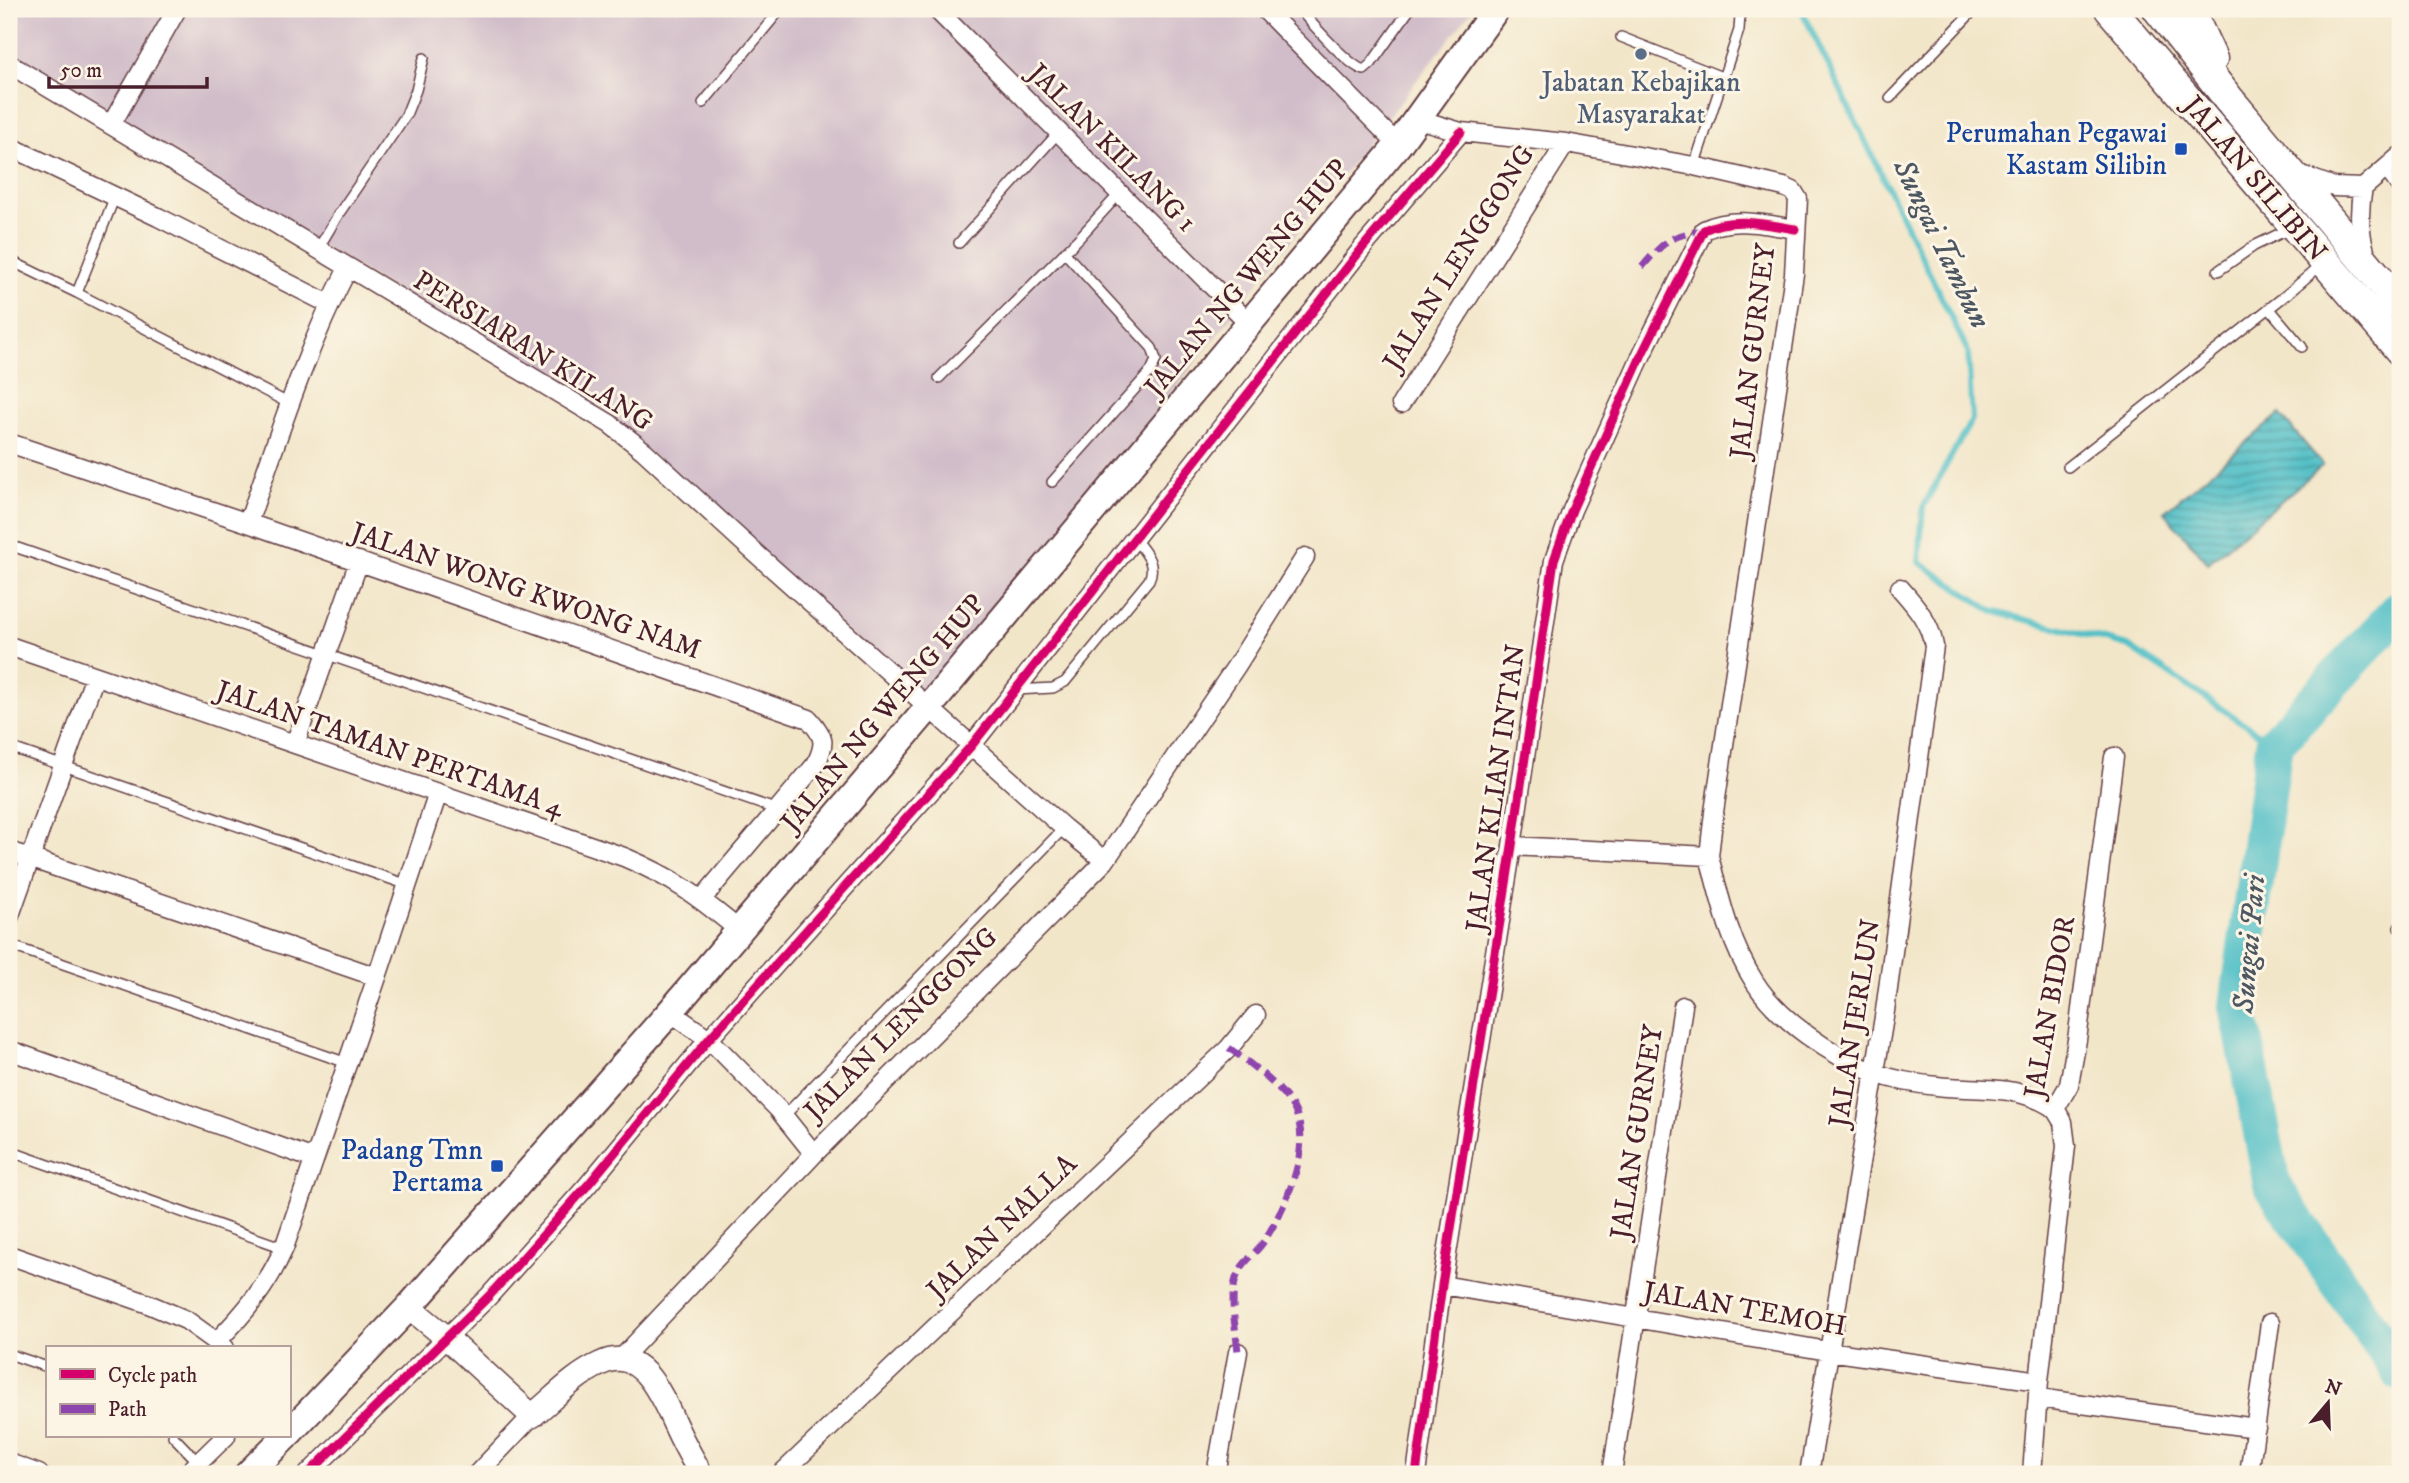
<svg xmlns="http://www.w3.org/2000/svg" width="2409" height="1483" viewBox="0 0 2409 1483" font-family="'IM FELL DW Pica',serif">
  <style>
    .industrial { fill: #d1bdc9 }
    .water { fill: url(#water-rules); stroke: #4e7079; stroke-width: 2 }
    .lines { fill: none; stroke-linecap: round; stroke-linejoin: round }
    .stream { stroke: #52c0c7; stroke-width: 6 }
    .river { stroke: #52c0c7; stroke-width: 38 }
    .service-casing { stroke: #633d43; stroke-width: 12 }
    .minor-casing { stroke: #633d43; stroke-width: 21 }
    .tertiary-casing { stroke: #633d43; stroke-width: 26 }
    .secondary-casing { stroke: #633d43; stroke-width: 30 }
    .primary-casing { stroke: #633d43; stroke-width: 33 }
    .service { stroke: #fff; stroke-width: 9 }
    .minor { stroke: #fff; stroke-width: 18 }
    .tertiary { stroke: #fff; stroke-width: 23 }
    .secondary { stroke: #fff; stroke-width: 26 }
    .primary { stroke: #fff; stroke-width: 30 }
    .quiet { stroke: #8e44ad; stroke-width: 7; stroke-dasharray: 14 7; stroke-linecap: butt }
    .cycleway-casing { stroke: #fcf5e5; stroke-width: 13 }
    .cycleway { stroke: #d6006c; stroke-width: 9 }
    .service-dot { fill: #5c6f8a; stroke: #fcf5e5; stroke-width: 2.5 }
    .transit-dot { fill: #1a4fb4; stroke: #fcf5e5; stroke-width: 2.5 }
    .labels { text-anchor: middle; dominant-baseline: central; stroke-width: 6; stroke-linejoin: round; paint-order: stroke }
    .service-label { font-size: 28px; fill: #4e5e75; stroke: #fcf5e5 }
    .transit-label { font-size: 28px; fill: #164399; stroke: #fcf5e5; text-anchor: end }
    .street-label { font-size: 28px; fill: #4a1f2b; stroke: #fcf5e5 }
    .water-label { font-size: 30px; font-style: italic; fill: #4d5762; stroke: #fcf5e5 }
  </style>
  <defs>
    <pattern id="water-rules" width="6" height="5" patternUnits="userSpaceOnUse" patternTransform="scale(1.75)"><rect width="6" height="5" fill="#52c0c7"/><path d="M0 2.5h6" fill="none" stroke="#469ba2"/></pattern>
  </defs>
  <rect width="100%" height="100%" fill="#fcf5e5"/>
  <filter id="ink" filterUnits="userSpaceOnUse"><feTurbulence type="fractalNoise" baseFrequency=".0143" numOctaves="2"/><feDisplacementMap in="SourceGraphic" scale="14" xChannelSelector="R" yChannelSelector="G"/><feConvolveMatrix kernelMatrix="1 2 1 2 8 2 1 2 1" color-interpolation-filters="sRGB"/></filter>
  <filter id="wash" filterUnits="userSpaceOnUse"><feTurbulence type="fractalNoise" baseFrequency=".00686" numOctaves="4" result="noise"/><feDisplacementMap in="SourceGraphic" scale="28" xChannelSelector="R" yChannelSelector="G"/><feGaussianBlur stdDeviation="1.57" result="paint"/><feColorMatrix in="noise" values="0 0 0 0 0 0 0 0 0 0 0 0 0 0 0 0 0 1.4 0 .05"/><feComposite in="paint" operator="in"/></filter>
  <g filter="url(#wash)">
    <rect width="100%" height="100%" fill="#f2e6c9"/>
    <path class="industrial" d="M 9,9 L 1473,9 L 927,704 L 614,421 L 9,61 Z"/>
    <path class="water" d="M 2280,414 L 2323,465 L 2208,563 L 2164,512 Z"/>
    <g class="lines">
      <path class="stream" d="M 1801,9 L 1968,352 L 1972,419 L 1923,507 L 1919,562 L 1992,611 L 2128,646 L 2274,744"/>
      <path class="river" d="M 2400,609 L 2274,744 L 2238,1006 L 2272,1185 L 2400,1372"/>
    </g>
  </g>
  <g filter="url(#ink)">
    <g class="lines">
      <defs>
        <path id="service" d="M 1299,9 C 1312,23 1348,66 1364,70 L 1371,64 L 1410,9
          M 1621,37 L 1722,77
          M 1890,98 L 1975,9
          M 703,103 L 781,9
          M 1694,166 L 1739,30 L 1740,15 L 1738,9
          M 2383,170 L 2400,193
          M 959,243 L 1059,132
          M 318,249 L 338,215 L 406,115 L 416,90 L 424,58
          M 9,260 L 77,293 L 290,404
          M 2218,271 L 2254,246 L 2289,229
          M 77,293 L 115,196
          M 2269,308 L 2302,347
          M 939,378 L 1079,238 L 1120,193
          M 2068,467 L 2286,295 L 2321,265
          M 1052,482 L 1151,371 L 1156,360 L 1152,348 L 1065,253
          M 9,545 L 778,810
          M 1016,690 L 1053,688 L 1065,682 L 1149,580 C 1157,563 1144,551 1134,538
          M 9,747 L 408,885
          M 2399,928 L 2400,926
          M 9,945 L 347,1063
          M 784,1116 L 1064,828
          M 9,1151 L 284,1248
          M 9,1354 L 47,1367
          M 173,1436 L 199,1463"/>
        <path id="minor" d="M 936,9 L 1250,324
          M 1264,9 L 1398,145
          M 9,64 L 610,424 L 644,451 L 742,541 L 1064,828 L 1105,861
          M 1418,119 L 1461,132 L 1566,143 L 1694,166 L 1784,187 L 1793,191 L 1798,199 L 1794,274 L 1714,812 L 1709,856
          M 111,125 L 177,9
          M 9,146 L 158,217 L 329,304
          M 2296,173 L 2334,187 L 2363,188
          M 2367,257 C 2359,234 2358,212 2363,188 L 2400,156
          M 1401,404 L 1566,143
          M 9,443 L 248,523 L 809,719 C 825,737 826,743 816,764 L 702,899
          M 248,523 C 278,437 306,349 348,268
          M 9,646 L 624,857 C 674,878 699,897 740,931
          M 295,744 L 359,561
          M 1512,846 L 1709,856 C 1720,899 1730,944 1754,981 C 1778,1020 1832,1056 1875,1073 C 1894,1080 1917,1084 1937,1086 C 1980,1091 2017,1083 2055,1109
          M 9,851 L 377,977
          M 9,918 L 95,676
          M 670,1012 L 709,1039 L 778,1109 L 814,1154
          M 9,1050 L 314,1159
          M 9,1255 L 146,1303 L 186,1320 L 225,1348
          M 1442,1285 L 1828,1351 L 2039,1381
          M 217,1341 C 245,1313 268,1285 284,1248 L 377,977 L 438,793
          M 621,1359 L 814,1154 L 1105,861 L 1237,665 L 1305,557
          M 2038,1398 L 2256,1428
          M 9,1463 L 39,1474
          M 187,1474 L 226,1436
          M 308,1474 L 489,1296 L 587,1186 L 709,1039 L 972,745 L 1364,246 L 1461,132
          M 477,1474 L 532,1416
          M 781,1474 L 1229,1048 L 1256,1015
          M 1216,1474 L 1238,1352
          M 1416,1474 L 1442,1285 L 1512,846 L 1554,560 L 1572,510 L 1643,352 L 1704,230 C 1732,216 1765,224 1795,229
          M 1612,1474 L 1683,1006
          M 1809,1474 L 1885,1011 L 1934,646 C 1930,622 1915,605 1900,588
          M 2032,1474 L 2039,1381 L 2066,1146 L 2063,1122 L 2055,1109 L 2069,1085 L 2077,1040 L 2114,757
          M 2249,1474 L 2270,1323"/>
        <path id="tertiary" d="M 409,1307 L 447,1338 L 532,1416 C 554,1398 574,1376 600,1364 C 643,1342 664,1402 678,1431 C 685,1446 693,1460 701,1474"/>
        <path id="secondary" d="M 289,1433 L 409,1307 L 670,1012 L 929,707 L 1398,145 L 1496,9
          M 248,1474 L 286,1436"/>
        <path id="primary" d="M 2110,9 L 2400,350
          M 2158,9 L 2228,98 L 2400,304
          M 2189,9 L 2212,59"/>
      </defs>
      <use href="#service" class="service-casing"/>
      <use href="#minor" class="minor-casing"/>
      <use href="#tertiary" class="tertiary-casing"/>
      <use href="#secondary" class="secondary-casing"/>
      <use href="#primary" class="primary-casing"/>
      <use href="#service" class="service"/>
      <use href="#minor" class="minor"/>
      <use href="#tertiary" class="tertiary"/>
      <use href="#secondary" class="secondary"/>
      <use href="#primary" class="primary"/>
      <path class="quiet" d="M 1642,267 C 1665,241 1668,236 1704,230
        M 1229,1048 C 1249,1063 1284,1088 1295,1111 C 1313,1147 1285,1208 1266,1238 C 1257,1254 1239,1263 1235,1282 C 1230,1304 1236,1329 1238,1352"/>
      <defs>
        <path id="cycleway" d="M 308,1474 L 489,1296 L 587,1186 L 709,1039 L 972,745 L 1364,246 L 1461,132
          M 1416,1474 L 1442,1285 L 1512,846 L 1554,560 L 1572,510 L 1643,352 L 1704,230 C 1732,216 1765,224 1795,229"/>
      </defs>
      <use href="#cycleway" class="cycleway-casing"/>
      <use href="#cycleway" class="cycleway"/>
    </g>
  </g>
  <circle class="service-dot" cx="1641" cy="54" r="7"/>
  <g class="transit-dot">
    <rect x="2174" y="142" width="14" height="14" rx="3.5"/>
    <rect x="490" y="1159" width="14" height="14" rx="3.5"/>
  </g>
  <g class="labels">
    <g class="service-label">
      <text x="1641" y="82">Jabatan Kebajikan<tspan x="1641" dy="32">Masyarakat</tspan></text>
    </g>
    <g class="transit-label">
      <text x="2167" y="133">Perumahan Pegawai<tspan x="2167" dy="32">Kastam Silibin</tspan></text>
      <text x="483" y="1150">Padang Tmn<tspan x="483" dy="32">Pertama</tspan></text>
    </g>
    <g class="street-label">
      <text transform="translate(1112 148) rotate(45)">JALAN KILANG 1</text>
      <text transform="translate(2255 179) rotate(50)">JALAN SILIBIN</text>
      <text transform="translate(1459 258) rotate(-58)">JALAN LENGGONG</text>
      <text transform="translate(1247 278) rotate(-50)">JALAN NG WENG HUP</text>
      <text transform="translate(533 351) rotate(32)">PERSIARAN KILANG</text>
      <text transform="translate(1753 351) rotate(-83)">JALAN GURNEY</text>
      <text transform="translate(526 591) rotate(19)">JALAN WONG KWONG NAM</text>
      <text transform="translate(883 713) rotate(-50)">JALAN NG WENG HUP</text>
      <text transform="translate(390 749) rotate(19)">JALAN TAMAN PERTAMA 4</text>
      <text transform="translate(1496 788) rotate(-82)">JALAN KLIAN INTAN</text>
      <text transform="translate(2050 1007) rotate(-80)">JALAN BIDOR</text>
      <text transform="translate(1855 1023) rotate(-81)">JALAN JERLUN</text>
      <text transform="translate(901 1024) rotate(-45)">JALAN LENGGONG</text>
      <text transform="translate(1637 1132) rotate(-81)">JALAN GURNEY</text>
      <text transform="translate(1002 1227) rotate(-44)">JALAN NALLA</text>
      <text transform="translate(1745 1309) rotate(10)">JALAN TEMOH</text>
    </g>
    <g class="water-label">
      <text transform="translate(1941 244) rotate(64)">Sungai Tambun</text>
      <text transform="translate(2250 944) rotate(-85)">Sungai Pari</text>
    </g>
  </g>
  <rect width="2409" height="1483" fill="none" stroke="#fcf5e5" stroke-width="35"/>
  <rect x="46" y="1346" width="245" height="91" fill="#fcf5e5" stroke="#b59f9b" stroke-width="2"/>
  <rect x="60" y="1369" width="35" height="10" fill="#d6006c" stroke="#b59f9b" stroke-width="2"/>
  <text x="108" y="1382" font-size="21" fill="#4a1f2b">Cycle path</text>
  <rect x="60" y="1404" width="35" height="10" fill="#8e44ad" stroke="#b59f9b" stroke-width="2"/>
  <text x="108" y="1416" font-size="21" fill="#4a1f2b">Path</text>
  <g transform="translate(2328 1403) rotate(19)" stroke="#fcf5e5" stroke-width="5" paint-order="stroke">
  <path d="M0-5L12 26L0 18L-12 26Z" fill="#4a1f2b"/>
  <text y="-10" font-size="19" font-weight="bold" text-anchor="middle" fill="#4a1f2b">N</text>
  </g>
  <path d="M49 77v10h158v-10" fill="none" stroke="#4a1f2b" stroke-width="3.5"/>
  <text x="60" y="77" font-size="21" fill="#4a1f2b" stroke="#fcf5e5" stroke-width="5" paint-order="stroke">50 m</text>
</svg>
